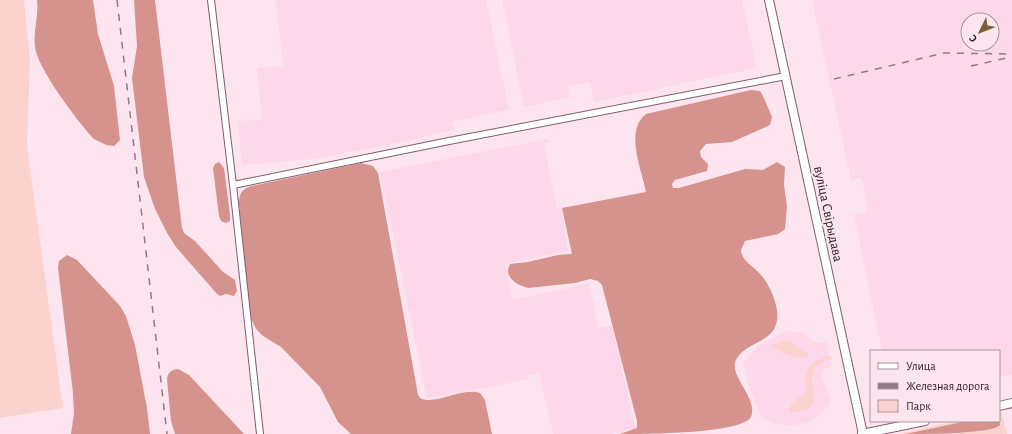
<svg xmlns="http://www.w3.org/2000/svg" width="1012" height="434" viewBox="0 0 1012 434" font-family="'Alegreya Sans',sans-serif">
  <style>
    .built { fill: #fdd8ea; fill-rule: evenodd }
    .green { fill: #fcd2cf }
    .forest { fill: #d6928d }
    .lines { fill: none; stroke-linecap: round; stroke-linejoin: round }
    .minor-casing { stroke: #7f5d6e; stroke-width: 8 }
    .major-casing { stroke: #7f5d6e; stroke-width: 10 }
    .minor { stroke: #fff; stroke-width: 6 }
    .major { stroke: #fff; stroke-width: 8 }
    .rail { stroke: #8e7b84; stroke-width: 1.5; stroke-dasharray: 7 7; stroke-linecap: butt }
    .labels { text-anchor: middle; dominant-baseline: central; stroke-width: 4; stroke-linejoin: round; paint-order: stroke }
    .street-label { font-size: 14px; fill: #2b1d24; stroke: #fde5f0 }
  </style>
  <rect width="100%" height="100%" fill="#fde5f0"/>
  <path class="built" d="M 276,0 L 486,0 L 509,109 L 452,122 L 454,130 L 397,143 L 314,159 L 242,165 L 238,121 L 262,119 L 257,68 L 283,66 Z
    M 502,0 L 742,0 L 757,68 L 594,102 L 590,82 L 568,87 L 570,97 L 524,107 Z
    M 812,0 L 1012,0 L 1012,375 L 999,377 L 999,351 L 882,351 L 854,215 L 867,212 L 863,184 L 861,178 L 851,180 ZM 968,20 L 992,20 L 992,44 L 968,44 Z
    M 548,139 L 549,142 L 544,143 L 557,208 L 561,207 L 568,251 L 506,264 L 513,300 L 589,283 L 599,328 L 612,325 L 635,428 L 611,434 L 553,434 L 539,373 L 528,375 L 529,379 L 516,382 L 427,398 L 380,172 Z
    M 786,331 L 803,332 L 817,343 L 826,341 L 832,366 L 824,370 L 822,376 L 831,400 L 828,407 L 811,422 L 790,426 L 771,423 L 761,417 L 748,384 L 743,363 L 758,346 Z"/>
  <path class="green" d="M 0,0 L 24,0 L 30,60 L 27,146 L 63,408 L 0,418 Z
    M 786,340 C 793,342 795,345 800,349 C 803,352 806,351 810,354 L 808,356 C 791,360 786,353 771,347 L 779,342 Z
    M 831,356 L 832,359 L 819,363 C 815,367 813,371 812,377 C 811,389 822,407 802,411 C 798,412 794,413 790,411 L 790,406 L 807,390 L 805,387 C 806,365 811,361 831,356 Z
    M 1001,411 L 1007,434 L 898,434 L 956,421 L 999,421 L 999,412 Z"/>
  <path class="forest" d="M 37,0 L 93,0 L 98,34 L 114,86 L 120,140 L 114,146 L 106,145 L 94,139 C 79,123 36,67 35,46 C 33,31 39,16 37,0 Z
    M 134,0 L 155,0 L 182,228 L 184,233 L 195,241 L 223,272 L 235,280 L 237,291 L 234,296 L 226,294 L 220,296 L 217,294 L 176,247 L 167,233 L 155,209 L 144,177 L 132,78 L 137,46 Z
    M 751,90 L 760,91 C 763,95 770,112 772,117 L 770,125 L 732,142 L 706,144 L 700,151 L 701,157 L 708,164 L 707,171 L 675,180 L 672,184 L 673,188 L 679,188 L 745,169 L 763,170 L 777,162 L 785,167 L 784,185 L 787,206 L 785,229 L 778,234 L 745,241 L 741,250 C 742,262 754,266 761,275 C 769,284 775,298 777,310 C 781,343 750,339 737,358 C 726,375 759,397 751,417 C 741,434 643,434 620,434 L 637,428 L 637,421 L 602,285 L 598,281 L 590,279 L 575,283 L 528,288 C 517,285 503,278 510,264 L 528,262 L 558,255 L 572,254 L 562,208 L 646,192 C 642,170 624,131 646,114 Z
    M 219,162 L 224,168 L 230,215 L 230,221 L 226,223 L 221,221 L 219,216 L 213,168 L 215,164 Z
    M 361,163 L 373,166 L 378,173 L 418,395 L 420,398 C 435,406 462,387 480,393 L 485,400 L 492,434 L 351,434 L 338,422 L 320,387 L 281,347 L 263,336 L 257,330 L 250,317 L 239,205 C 239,194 241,189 252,186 Z
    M 67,255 L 77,260 L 120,306 L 126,316 L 135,345 L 147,408 L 150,434 L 71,434 L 74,414 L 73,393 L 58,268 L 59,261 Z
    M 178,369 L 189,375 L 244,434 L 175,434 L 171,421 L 167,379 C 168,372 171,370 178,369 Z
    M 999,420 L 1000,425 C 992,434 923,434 906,434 L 967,421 Z"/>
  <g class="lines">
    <defs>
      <path id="minor" d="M 211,0 L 233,185 L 260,434
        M 233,185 L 449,141 L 786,76"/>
      <path id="major" d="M 769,0 L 863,434
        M 999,406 L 1012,403
        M 862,434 L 925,421"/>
    </defs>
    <use href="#minor" class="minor-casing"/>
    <use href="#major" class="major-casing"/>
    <use href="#minor" class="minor"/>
    <use href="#major" class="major"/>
    <path class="rail" d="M 117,0 L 167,434
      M 971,66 L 1011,57
      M 834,79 L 944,53 L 1012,54"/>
  </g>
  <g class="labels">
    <g class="street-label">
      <text transform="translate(828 214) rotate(78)">вуліца Свірыдава</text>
    </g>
  </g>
  <rect x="870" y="350" width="130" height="72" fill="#fde5f0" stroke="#a9959e"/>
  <rect x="878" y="363" width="20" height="6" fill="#ffffff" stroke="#a9959e"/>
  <text x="906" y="370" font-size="12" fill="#2b1d24">Улица</text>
  <rect x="878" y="383" width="20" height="6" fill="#8e7b84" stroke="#a9959e"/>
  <text x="906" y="390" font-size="12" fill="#2b1d24">Железная дорога</text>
  <rect x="878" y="400" width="20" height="12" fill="#fcd2cf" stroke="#a9959e"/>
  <text x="906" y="410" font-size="12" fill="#2b1d24">Парк</text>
  <g transform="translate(980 32) rotate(227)"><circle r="19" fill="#fde5f0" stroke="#a9959e"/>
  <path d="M0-3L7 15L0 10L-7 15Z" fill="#795e30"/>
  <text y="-6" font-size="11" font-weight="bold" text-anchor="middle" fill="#2b1d24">С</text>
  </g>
</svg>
